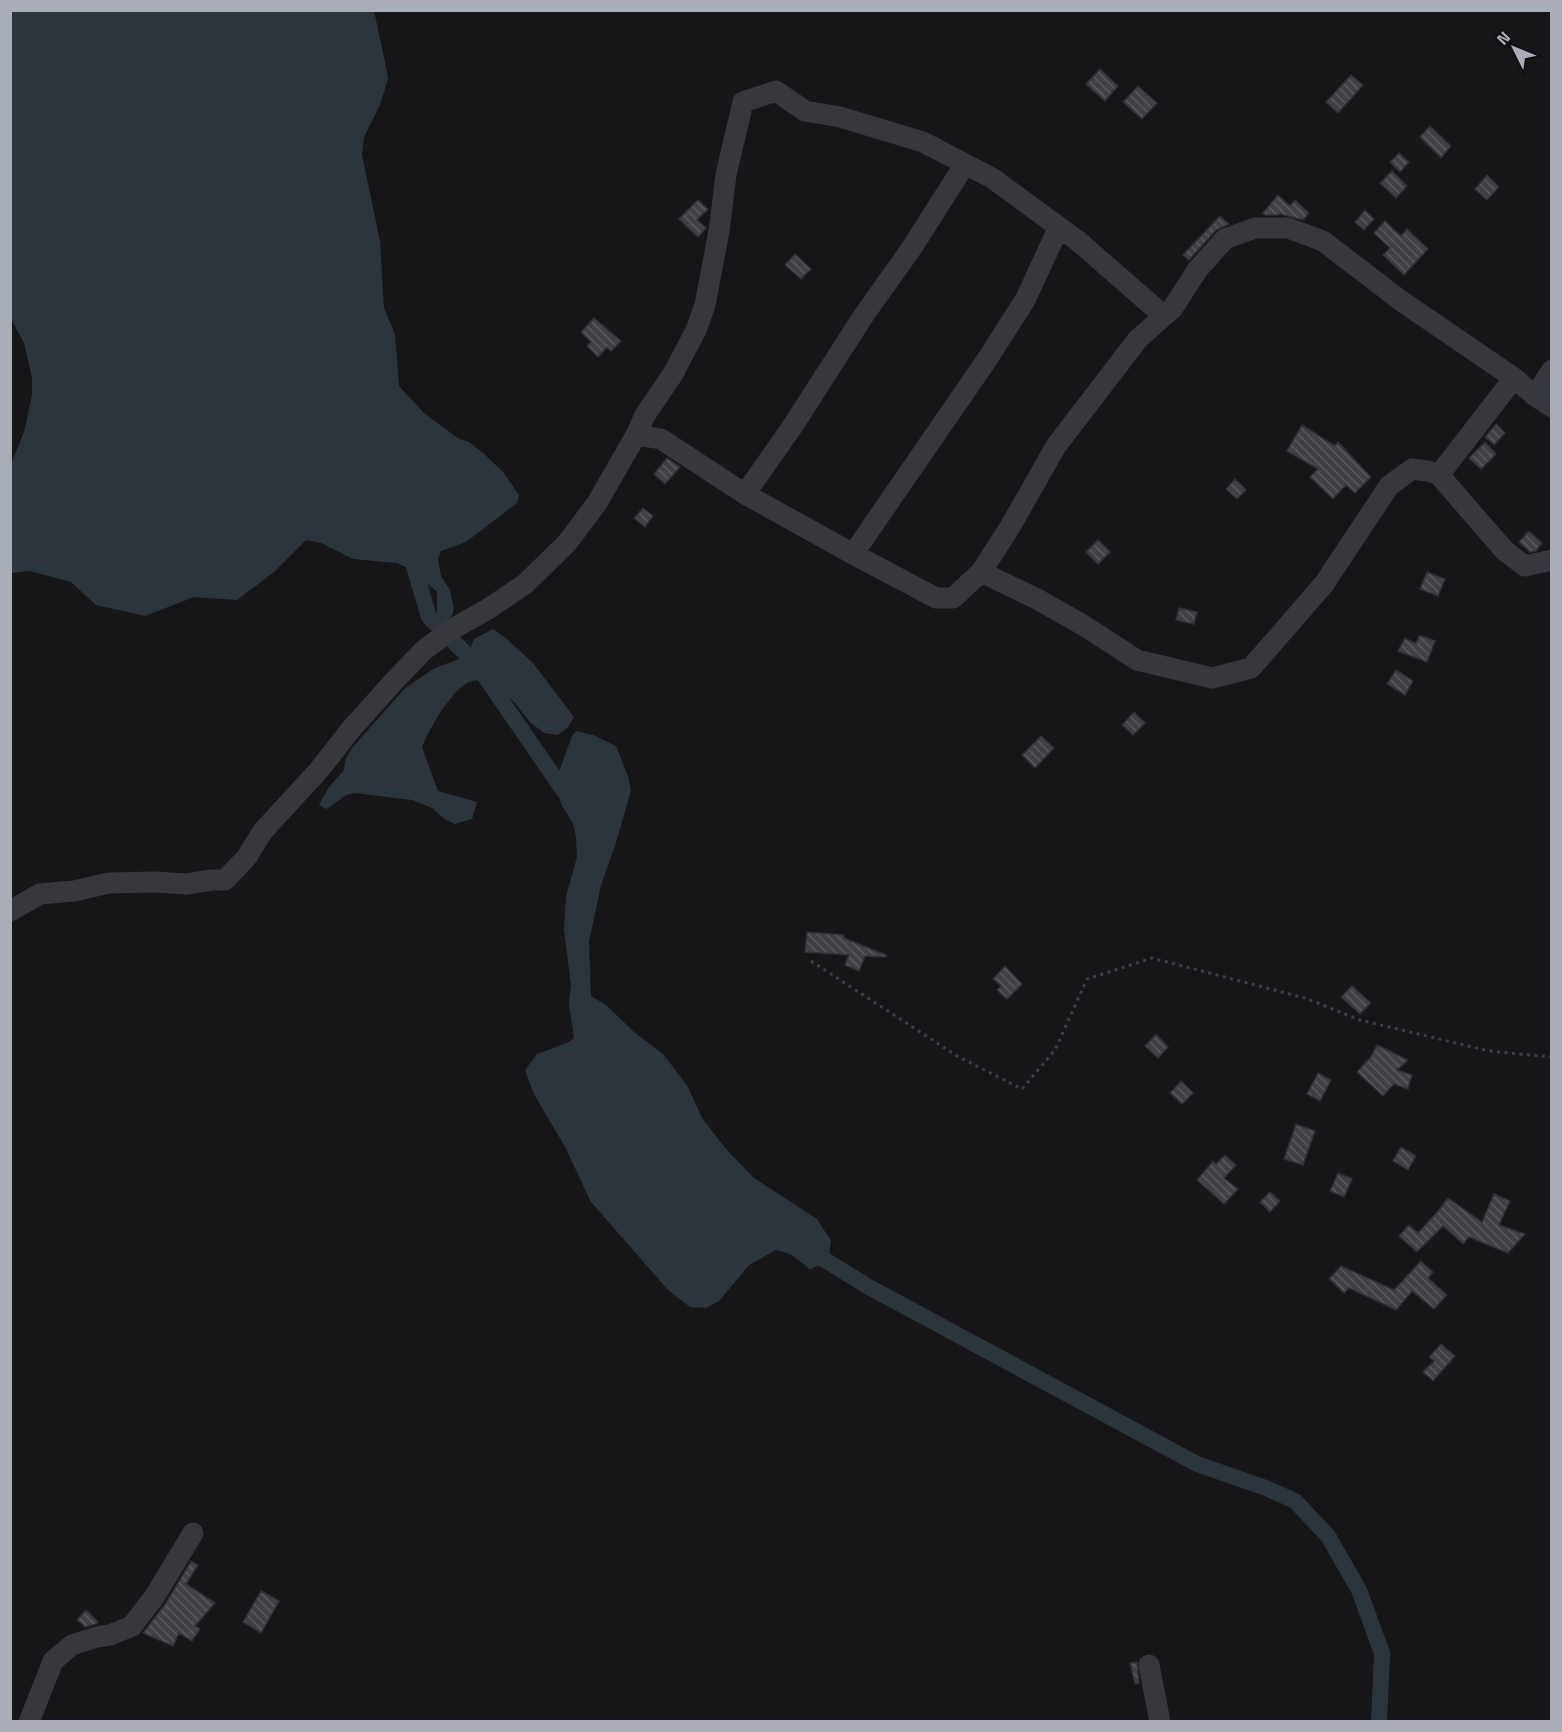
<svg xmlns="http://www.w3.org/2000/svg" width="1562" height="1732" viewBox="0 0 1562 1732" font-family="'Titillium Web',sans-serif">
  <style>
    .water { fill: #2c353c }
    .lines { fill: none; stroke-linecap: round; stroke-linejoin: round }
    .canal { stroke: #2c353c; stroke-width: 16 }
    .building { fill: url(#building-back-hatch); stroke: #303034; stroke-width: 1.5 }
    .path { stroke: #3d3f44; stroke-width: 3; stroke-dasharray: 3 4.5; stroke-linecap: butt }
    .minor { stroke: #37383d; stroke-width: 21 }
  </style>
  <defs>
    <pattern id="building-back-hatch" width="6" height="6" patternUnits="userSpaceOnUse" patternTransform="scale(1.5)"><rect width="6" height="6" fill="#404145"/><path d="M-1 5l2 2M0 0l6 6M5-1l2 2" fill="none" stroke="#595a5e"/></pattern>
  </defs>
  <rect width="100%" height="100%" fill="#161618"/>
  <path class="water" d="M 11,11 L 374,11 L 387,71 L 388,79 L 380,105 L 364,137 L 362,155 L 380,241 L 384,308 L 395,334 L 399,386 L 424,413 L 459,439 L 469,442 L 483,453 L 503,472 L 519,495 L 517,503 L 466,542 L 441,551 L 438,559 L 441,576 L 450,590 L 454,609 L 452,616 L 445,622 L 437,619 L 437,592 L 411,569 L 396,563 L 353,559 L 321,543 L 306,540 L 274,572 L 237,600 L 194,597 L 145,616 L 96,605 L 71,582 L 30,571 L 11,573 L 11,464 L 24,432 L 32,395 L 32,378 L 24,343 L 11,319 Z
    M 493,629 L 507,639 L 533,663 L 574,717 L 568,727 L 558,735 L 544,733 L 530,722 L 515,703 L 500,689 L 486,680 C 480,680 472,680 467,683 C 450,693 429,729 422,747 L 438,791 L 477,802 L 472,819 L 455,824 L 446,820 L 432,808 L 412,800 L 354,793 L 346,795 L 327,809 L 319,805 L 329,787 L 344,770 L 345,761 L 351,749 L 405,688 L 435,668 L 467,656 L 474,639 Z
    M 576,731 L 593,735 L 616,746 L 628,776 L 631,791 L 615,846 L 601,885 L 589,942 L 591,996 L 606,1005 L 634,1032 L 664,1055 L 688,1087 L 702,1118 L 726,1149 L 754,1178 L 817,1219 L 831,1241 L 828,1261 L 810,1269 L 790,1254 L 776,1250 L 749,1265 L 719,1301 L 706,1308 L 690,1307 L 668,1290 L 591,1202 L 565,1147 L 534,1094 L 525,1070 L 537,1054 L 569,1042 L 574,1038 L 569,1003 L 571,985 L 564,930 L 566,896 L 577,857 L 576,837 L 573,823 L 562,806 L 557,791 L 558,774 L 572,736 Z"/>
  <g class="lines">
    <path class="canal" d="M 410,553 L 429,617 L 477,665 L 570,800
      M 809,1250 L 867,1286 L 1197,1464 L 1266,1488 L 1295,1501 L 1328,1536 L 1359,1590 L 1382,1653 L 1379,1722"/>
  </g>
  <path class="building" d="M 1100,69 L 1118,86 L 1105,101 L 1086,84 Z
    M 1351,75 L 1363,85 L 1338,113 L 1326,102 Z
    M 1138,86 L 1157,103 L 1142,119 L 1123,102 Z
    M 1430,126 L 1451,146 L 1441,158 L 1420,137 Z
    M 1399,153 L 1409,162 L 1400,172 L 1390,162 Z
    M 1392,171 L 1407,186 L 1396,198 L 1380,183 Z
    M 1487,175 L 1499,187 L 1487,200 L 1475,189 Z
    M 1278,195 L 1290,206 L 1295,200 L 1309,213 L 1303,220 L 1280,214 L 1278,215 L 1265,215 L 1263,213 Z
    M 698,200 L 708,209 L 697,220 L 706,228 L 698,237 L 679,219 Z
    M 1365,210 L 1374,219 L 1364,230 L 1355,222 Z
    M 1220,216 L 1229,224 L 1216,230 L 1189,260 L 1183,255 Z
    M 1385,221 L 1401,236 L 1407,229 L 1428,249 L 1404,275 L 1383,255 L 1390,248 L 1374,233 Z
    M 795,254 L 811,269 L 801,279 L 785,265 Z
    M 594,318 L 621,341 L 611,351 L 607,347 L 598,357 L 587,346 L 591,342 L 581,332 Z
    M 1496,424 L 1505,433 L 1494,445 L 1485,437 Z
    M 1302,425 L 1335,446 L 1338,442 L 1371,477 L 1355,493 L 1346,485 L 1333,499 L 1310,477 L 1318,469 L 1287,451 Z
    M 1485,442 L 1496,454 L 1481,469 L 1469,458 Z
    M 667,458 L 680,467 L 665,484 L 654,474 Z
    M 1235,479 L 1246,490 L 1237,499 L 1226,489 Z
    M 643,508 L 653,516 L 645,527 L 634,518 Z
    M 1529,531 L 1542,543 L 1536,551 L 1530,552 L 1519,542 Z
    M 1098,540 L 1110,552 L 1098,564 L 1086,552 Z
    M 1427,572 L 1445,579 L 1438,596 L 1420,589 Z
    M 1179,608 L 1197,612 L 1194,624 L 1176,620 Z
    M 1419,635 L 1435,641 L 1427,662 L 1398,651 L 1405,638 L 1416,644 Z
    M 1396,670 L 1413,681 L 1405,695 L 1387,684 Z
    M 1134,712 L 1145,723 L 1133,735 L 1122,725 Z
    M 1041,736 L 1054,748 L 1035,768 L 1022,755 Z
    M 807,932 L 844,935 L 844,938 L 886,955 L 886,957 L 865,956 L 859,971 L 845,965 L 849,955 L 805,952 Z
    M 1005,966 L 1022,984 L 1007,999 L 997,990 L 1001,986 L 993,979 Z
    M 1352,986 L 1371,1003 L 1360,1014 L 1341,997 Z
    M 1156,1034 L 1168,1047 L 1158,1058 L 1145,1046 Z
    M 1377,1045 L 1408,1060 L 1397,1070 L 1412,1075 L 1408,1089 L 1394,1084 L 1383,1096 L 1357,1072 L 1371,1057 Z
    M 1318,1073 L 1331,1080 L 1320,1101 L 1307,1094 Z
    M 1181,1081 L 1193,1093 L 1182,1104 L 1170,1093 Z
    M 1296,1124 L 1315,1131 L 1303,1165 L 1284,1159 Z
    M 1401,1147 L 1416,1156 L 1408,1170 L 1393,1161 Z
    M 1225,1155 L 1236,1165 L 1224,1178 L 1238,1189 L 1224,1204 L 1197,1180 L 1213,1161 L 1216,1164 Z
    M 1338,1173 L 1352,1179 L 1344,1197 L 1330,1191 Z
    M 1270,1192 L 1280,1201 L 1270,1212 L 1260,1202 Z
    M 1494,1194 L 1510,1201 L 1499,1225 L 1525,1234 L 1508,1253 L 1469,1237 L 1463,1244 L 1443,1226 L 1417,1252 L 1399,1236 L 1409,1225 L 1418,1233 L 1439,1210 L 1448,1198 L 1482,1222 Z
    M 1421,1261 L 1433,1272 L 1428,1278 L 1447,1295 L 1434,1309 L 1412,1291 L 1396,1310 L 1349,1288 L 1344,1293 L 1329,1279 L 1341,1266 L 1394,1290 Z
    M 1441,1344 L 1455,1356 L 1433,1381 L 1423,1372 L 1434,1361 L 1429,1357 Z
    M 191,1561 L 198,1565 L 186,1584 L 215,1603 L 195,1626 L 200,1629 L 192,1641 L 179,1633 L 173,1646 L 143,1633 L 166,1603 Z
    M 261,1591 L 279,1601 L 261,1633 L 243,1622 Z
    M 86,1610 L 98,1622 L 96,1624 L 85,1627 L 77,1620 Z
    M 1137,1662 L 1139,1683 L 1135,1684 L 1130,1663 Z"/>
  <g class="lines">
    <path class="path" d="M 811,961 L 957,1056 L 1022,1089 L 1055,1050 L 1087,979 L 1152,958 L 1305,998 L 1360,1020 L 1489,1051 L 1552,1057"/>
    <path class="minor" d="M 1535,396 L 1552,370
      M 636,435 L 645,415 L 673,374 L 696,330 L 705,305 L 719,231 L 726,175 L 743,102 L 776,91 L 805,111 L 840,117 L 923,142 L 992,178 L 1078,241 L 1164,316
      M 1439,475 L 1514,378
      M 745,494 L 792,427 L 864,315 L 911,249 L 965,164
      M 853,554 L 986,361 L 1025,300 L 1059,227
      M 981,572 L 1037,599 L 1083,625 L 1137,660 L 1212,678 L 1251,668 L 1324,584 L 1389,486 L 1412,469 L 1428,471 L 1439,475 L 1505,551 L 1525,566 L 1552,560
      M 10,911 L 40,894 L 74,891 L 109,883 L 155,882 L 186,884 L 212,880 L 225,880 L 246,858 L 263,831 L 319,770 L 352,728 L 396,679 L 424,650 L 454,628 L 488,609 L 525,584 L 567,543 L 597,503 L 636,435 L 661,439 L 745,494 L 853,554 L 936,598 L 953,598 L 981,572 L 1010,527 L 1056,446 L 1138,339 L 1172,309 L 1198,269 L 1225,239 L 1255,228 L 1288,228 L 1323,241 L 1400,300 L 1514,378 L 1535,396 L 1552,407
      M 1149,1665 L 1160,1722
      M 29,1722 L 53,1661 L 72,1645 L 97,1637 L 110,1635 L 132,1626 L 155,1596 L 193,1533"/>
  </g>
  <rect width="1562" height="1732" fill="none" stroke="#a8adb8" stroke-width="24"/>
  <g transform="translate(1514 48) rotate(313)" stroke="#111113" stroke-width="4.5" paint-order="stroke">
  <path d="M0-4.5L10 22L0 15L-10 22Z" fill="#a8adb8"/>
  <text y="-9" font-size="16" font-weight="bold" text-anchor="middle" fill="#a8adb8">N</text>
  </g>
</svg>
